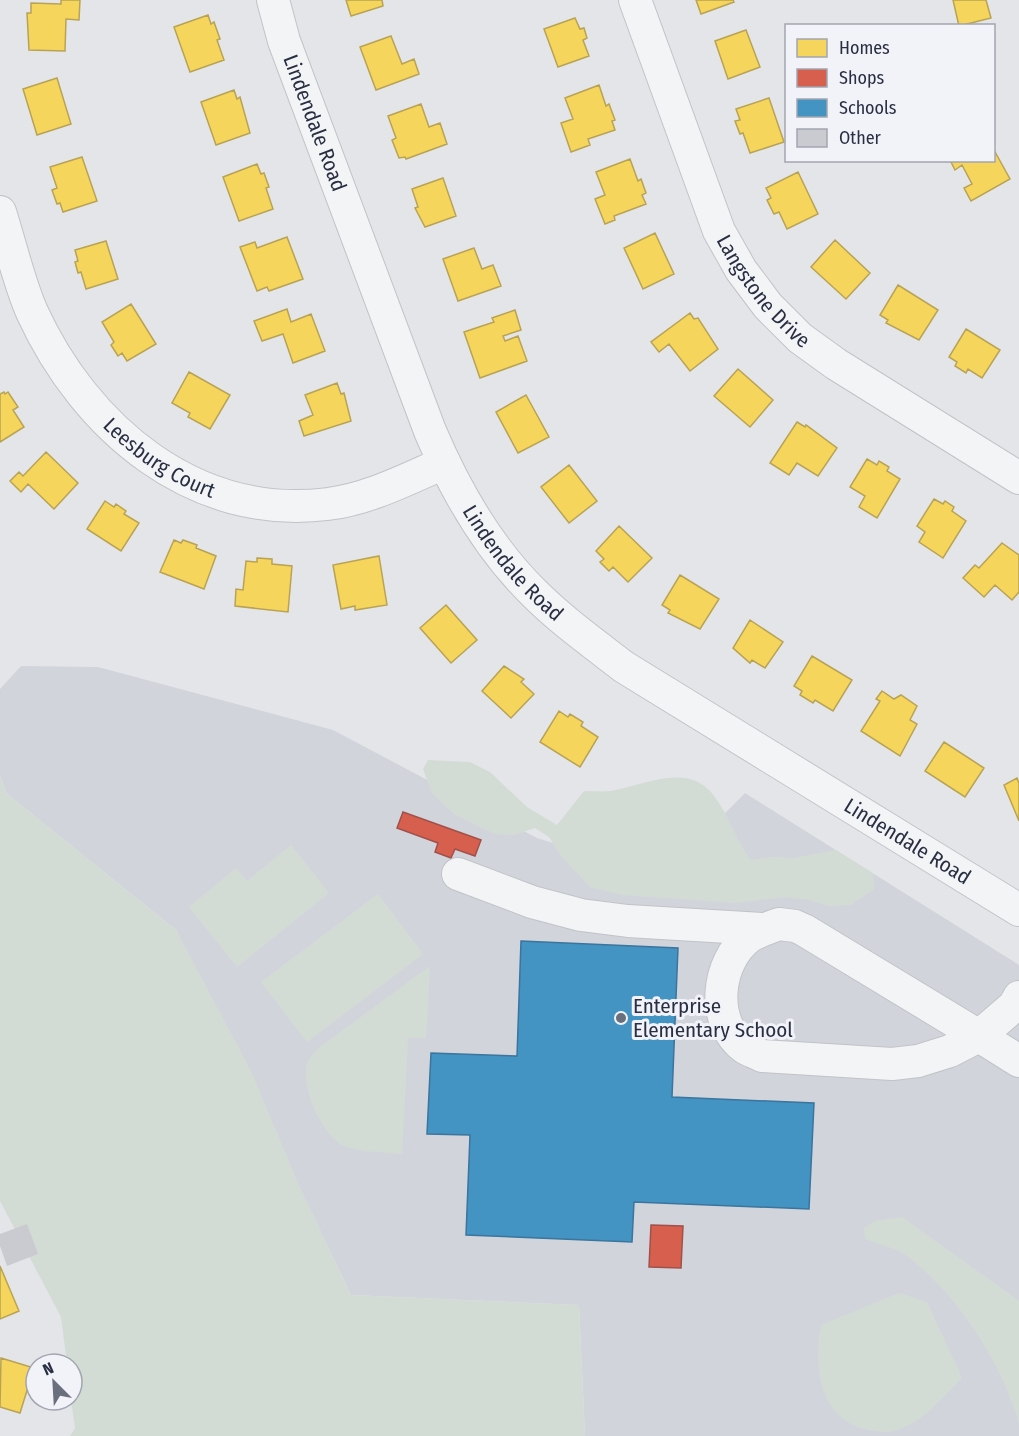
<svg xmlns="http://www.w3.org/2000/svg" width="1019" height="1436" viewBox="0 0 1019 1436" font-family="'Fira Sans Condensed',sans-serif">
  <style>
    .built { fill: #d2d4dc }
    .green { fill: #d3dcd4 }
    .homes { fill: #f6d55c; stroke: #b8a354; stroke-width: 1.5 }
    .shops { fill: #d6604d; stroke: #a2514a; stroke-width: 1.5 }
    .schools { fill: #4393c3; stroke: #3b759d; stroke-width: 1.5 }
    .building { fill: #cacbd0 }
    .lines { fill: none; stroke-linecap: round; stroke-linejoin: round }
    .minor-casing { stroke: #c2c3c7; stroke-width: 34 }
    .minor { stroke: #f3f4f6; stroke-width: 32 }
    .poi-dot { fill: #6a6f7d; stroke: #f2f3f8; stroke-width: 2 }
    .labels { text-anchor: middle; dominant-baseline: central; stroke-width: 6; stroke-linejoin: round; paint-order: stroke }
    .street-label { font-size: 21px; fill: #292f43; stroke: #f2f3f8 }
    .poi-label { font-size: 21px; fill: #292f43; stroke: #f2f3f8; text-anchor: start }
  </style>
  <rect width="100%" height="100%" fill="#e4e5e9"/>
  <path class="built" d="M 21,666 L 98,667 L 333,730 L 537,838 L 662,877 L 745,793 L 1019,965 L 1019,1436 L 585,1436 L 579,1305 L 351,1295 L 176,930 L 6,793 L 0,775 L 0,689 Z"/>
  <path class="green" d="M 428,760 L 470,762 L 490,772 L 527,807 L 557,825 L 584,791 C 593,791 603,792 611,791 C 648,784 692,760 717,800 C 731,820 736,841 751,860 L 771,857 L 794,858 L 836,850 L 873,873 L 874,889 L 851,905 L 829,906 L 809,900 L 785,897 L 736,903 L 622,895 L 590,887 L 561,856 L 549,837 L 535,828 L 514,835 L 495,834 L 454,814 L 432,793 L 423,769 Z
    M 0,775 L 6,793 L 176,930 L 251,1071 L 301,1190 L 351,1295 L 579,1305 L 585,1436 L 70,1436 L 75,1428 L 71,1400 L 72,1364 L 67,1364 L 61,1317 L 0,1201 Z
    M 291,845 L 329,893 L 237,967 L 189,907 L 236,868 L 247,881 Z
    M 378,894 L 423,954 L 307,1042 L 261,982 Z
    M 430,966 L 426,1038 L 408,1038 L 402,1154 C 387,1152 355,1152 342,1145 C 321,1132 299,1085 308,1061 C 310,1057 314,1053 316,1050 Z
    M 902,1217 L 1019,1301 L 1019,1423 C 1002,1363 955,1290 904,1254 C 893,1247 877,1244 865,1239 L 864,1228 L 875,1221 Z
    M 899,1293 L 927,1302 L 962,1378 C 942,1398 924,1421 897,1430 C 888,1434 875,1431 865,1429 C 818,1417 814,1366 821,1325 Z"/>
  <path class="homes" d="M 61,0 L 80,0 L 79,20 L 66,19 L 65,51 L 29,50 L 27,13 L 31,13 L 31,3 L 61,4 Z
    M 346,0 L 382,0 L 383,6 L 351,16 Z
    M 696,0 L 733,0 L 734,2 L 701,14 Z
    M 953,0 L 986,0 L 991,18 L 959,26 Z
    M 208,15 L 211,24 L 214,22 L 220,39 L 217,40 L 224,60 L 190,72 L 174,27 Z
    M 575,18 L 580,29 L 584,28 L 587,38 L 583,40 L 589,56 L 558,67 L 544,29 Z
    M 746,30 L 760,67 L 728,79 L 715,41 Z
    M 391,36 L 402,64 L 414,59 L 419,74 L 376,90 L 360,47 Z
    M 57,78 L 71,124 L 37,135 L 23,89 Z
    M 599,85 L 606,106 L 609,104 L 615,120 L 612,121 L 615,130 L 588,139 L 590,145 L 571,152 L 561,123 L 573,119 L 565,98 Z
    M 234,90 L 237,99 L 240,97 L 250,133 L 216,145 L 201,102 Z
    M 769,98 L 784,142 L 750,153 L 743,133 L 740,134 L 735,121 L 740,120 L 736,109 Z
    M 421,104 L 429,127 L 440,123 L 447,144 L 406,159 L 405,157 L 399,158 L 392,140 L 396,138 L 388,116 Z
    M 994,150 L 1010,179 L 971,201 L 964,188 L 972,184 L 962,165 L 955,170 L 950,160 L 994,160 Z
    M 82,157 L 97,201 L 63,212 L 60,203 L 57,204 L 52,190 L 57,188 L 50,167 Z
    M 630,159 L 638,181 L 641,179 L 646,193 L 642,195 L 646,204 L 614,216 L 615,220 L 605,224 L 595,199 L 605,195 L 596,172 Z
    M 257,164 L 261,174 L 264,173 L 269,187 L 266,188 L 273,209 L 239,221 L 223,177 Z
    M 798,172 L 818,214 L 787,229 L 779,212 L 774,214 L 767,200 L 771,198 L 766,188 Z
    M 443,178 L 456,216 L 425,227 L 415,208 L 418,207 L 412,189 Z
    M 655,233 L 674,274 L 643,289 L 624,248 Z
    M 287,237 L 303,279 L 269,291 L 267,287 L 257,291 L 240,247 L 255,242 L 257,248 Z
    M 835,240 L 870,273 L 846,299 L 811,267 Z
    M 106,241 L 118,279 L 86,289 L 81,272 L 78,273 L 75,262 L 78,261 L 75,250 Z
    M 474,248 L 482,269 L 493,265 L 501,286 L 458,301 L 443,259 Z
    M 898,285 L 938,310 L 919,340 L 886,323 L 888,320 L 880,315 Z
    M 131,304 L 156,344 L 127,361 L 122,353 L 118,356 L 111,345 L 114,342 L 102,322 Z
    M 287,309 L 291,322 L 311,314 L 325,351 L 293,363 L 283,334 L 262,341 L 254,321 Z
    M 515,310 L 521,330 L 503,336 L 505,341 L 518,336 L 527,361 L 480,378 L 464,332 L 494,322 L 492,318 Z
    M 690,313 L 694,319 L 698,318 L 718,349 L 690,371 L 669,344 L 659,352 L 651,342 Z
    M 966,329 L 1000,350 L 982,378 L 968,369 L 966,373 L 955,366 L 957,362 L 949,357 Z
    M 738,369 L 773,400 L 750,427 L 714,396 Z
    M 189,372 L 230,395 L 210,429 L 188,417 L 190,413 L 172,403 Z
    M 337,383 L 341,394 L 344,393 L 351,421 L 304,436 L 299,421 L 313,415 L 305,395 Z
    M 4,392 L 5,394 L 8,392 L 18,407 L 13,410 L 24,427 L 0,442 L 0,394 Z
    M 526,395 L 549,437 L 518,453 L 496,412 Z
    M 797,422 L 805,427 L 806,425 L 837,448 L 818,476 L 797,463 L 789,475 L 770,463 Z
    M 46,452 L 78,483 L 54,509 L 28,484 L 21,492 L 10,481 L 19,472 L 23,476 Z
    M 867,459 L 877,465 L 879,461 L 889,467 L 887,471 L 900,479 L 877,518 L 859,507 L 865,496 L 850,487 Z
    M 569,465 L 597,501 L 569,523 L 541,487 Z
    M 934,499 L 943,504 L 945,501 L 954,507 L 952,511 L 966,521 L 943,558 L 919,542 L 925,532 L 917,526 Z
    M 105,501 L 114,507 L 116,504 L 126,511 L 124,514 L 139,523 L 121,551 L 87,529 Z
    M 619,526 L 652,558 L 628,582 L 613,567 L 609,571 L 600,562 L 604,559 L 596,551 Z
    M 174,540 L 181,543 L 183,540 L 197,545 L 196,548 L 216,556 L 204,589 L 160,572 Z
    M 1002,543 L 1019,555 L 1019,592 L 1012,600 L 995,585 L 984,597 L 963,578 L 975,565 L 979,568 Z
    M 379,556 L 387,605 L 355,610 L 355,606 L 341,609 L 333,565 Z
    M 257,558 L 272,559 L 272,564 L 292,566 L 288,612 L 235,606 L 236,589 L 243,590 L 246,561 L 257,562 Z
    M 680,575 L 719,599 L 700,629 L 668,613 L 670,610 L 662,605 Z
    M 446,605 L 477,640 L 451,663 L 420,628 Z
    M 750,620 L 783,642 L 765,668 L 752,660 L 750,663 L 733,648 Z
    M 812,656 L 852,680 L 833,711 L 815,700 L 813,703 L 800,695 L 802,691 L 794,686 Z
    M 504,666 L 524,679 L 521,682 L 534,694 L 511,718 L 482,691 Z
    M 882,691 L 894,699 L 901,695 L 917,706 L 910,720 L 917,724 L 900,756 L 861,731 L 880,701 L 876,699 Z
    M 559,711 L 568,717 L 570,714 L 583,722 L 581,726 L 598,737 L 580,767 L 540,742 Z
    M 944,742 L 984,768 L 965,797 L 925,771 Z
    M 1017,778 L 1019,783 L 1019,821 L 1004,785 Z
    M 0,1266 L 19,1311 L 0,1319 Z
    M 1,1358 L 34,1368 L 20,1413 L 0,1407 Z"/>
  <path class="shops" d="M 403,812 L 481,840 L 475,856 L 455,849 L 451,858 L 435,852 L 438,843 L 397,828 Z
    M 651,1225 L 683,1226 L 681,1268 L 649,1267 Z"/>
  <path class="schools" d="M 521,941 L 678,948 L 672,1097 L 814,1103 L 809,1209 L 634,1202 L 632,1242 L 466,1235 L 470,1135 L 427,1134 L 431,1053 L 517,1056 Z"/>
  <path class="building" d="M 27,1224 L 38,1254 L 7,1266 L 0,1246 L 0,1234 Z"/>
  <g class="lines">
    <defs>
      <g id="minor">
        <path id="s1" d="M 273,0 L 284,41 L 430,431 C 455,490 488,548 534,593 C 562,621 593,643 624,667 L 1019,910"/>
        <path id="s2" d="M 635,0 L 719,231 L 741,270 L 768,306 L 800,338 L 836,364 L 1019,478"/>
        <path id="s3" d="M 0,212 C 10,243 19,283 32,312 C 85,428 194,521 328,504 C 369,499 407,479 444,463"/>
        <path d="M 458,874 L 532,902 L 581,915 L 628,921 L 762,929"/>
        <path d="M 779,924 L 795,926 L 804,930 L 979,1036 L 950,1051 L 918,1061 L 892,1064 L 762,1056 C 757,1053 750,1051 745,1048 C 710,1023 716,962 749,937 C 758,931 768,928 779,924 Z"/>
        <path d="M 1019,997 L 1014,1006 L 979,1036 L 1019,1061"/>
      </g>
    </defs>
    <use href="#minor" class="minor-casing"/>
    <use href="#minor" class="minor"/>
  </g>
  <circle class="poi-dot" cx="621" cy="1018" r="6"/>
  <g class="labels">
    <g class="street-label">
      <text stroke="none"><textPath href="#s1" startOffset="130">Lindendale Road</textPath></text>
      <text stroke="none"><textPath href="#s2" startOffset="321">Langstone Drive</textPath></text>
      <text stroke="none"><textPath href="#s3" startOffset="303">Leesburg Court</textPath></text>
      <text stroke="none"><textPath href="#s1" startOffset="616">Lindendale Road</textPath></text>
      <text stroke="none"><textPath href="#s1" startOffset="1102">Lindendale Road</textPath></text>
    </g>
    <g class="poi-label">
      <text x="633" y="1006">Enterprise<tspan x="633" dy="24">Elementary School</tspan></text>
    </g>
  </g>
  <rect x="785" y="24" width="210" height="138" fill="#f2f3f8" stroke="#a2a5b0" stroke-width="1.5"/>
  <rect x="797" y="39" width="30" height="18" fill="#f6d55c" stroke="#a2a5b0" stroke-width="1.5"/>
  <text x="839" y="54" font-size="18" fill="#292f43">Homes</text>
  <rect x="797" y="69" width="30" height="18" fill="#d6604d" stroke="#a2a5b0" stroke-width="1.5"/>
  <text x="839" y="84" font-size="18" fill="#292f43">Shops</text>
  <rect x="797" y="99" width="30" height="18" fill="#4393c3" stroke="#a2a5b0" stroke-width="1.5"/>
  <text x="839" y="114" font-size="18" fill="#292f43">Schools</text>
  <rect x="797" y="129" width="30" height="18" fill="#cacbd0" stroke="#a2a5b0" stroke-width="1.5"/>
  <text x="839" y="144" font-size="18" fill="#292f43">Other</text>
  <g transform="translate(54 1382) rotate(336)"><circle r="28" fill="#f2f3f8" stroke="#a2a5b0" stroke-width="1.5"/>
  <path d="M0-4.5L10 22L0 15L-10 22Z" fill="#6a6f7d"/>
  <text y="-9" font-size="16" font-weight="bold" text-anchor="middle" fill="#292f43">N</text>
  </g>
</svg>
